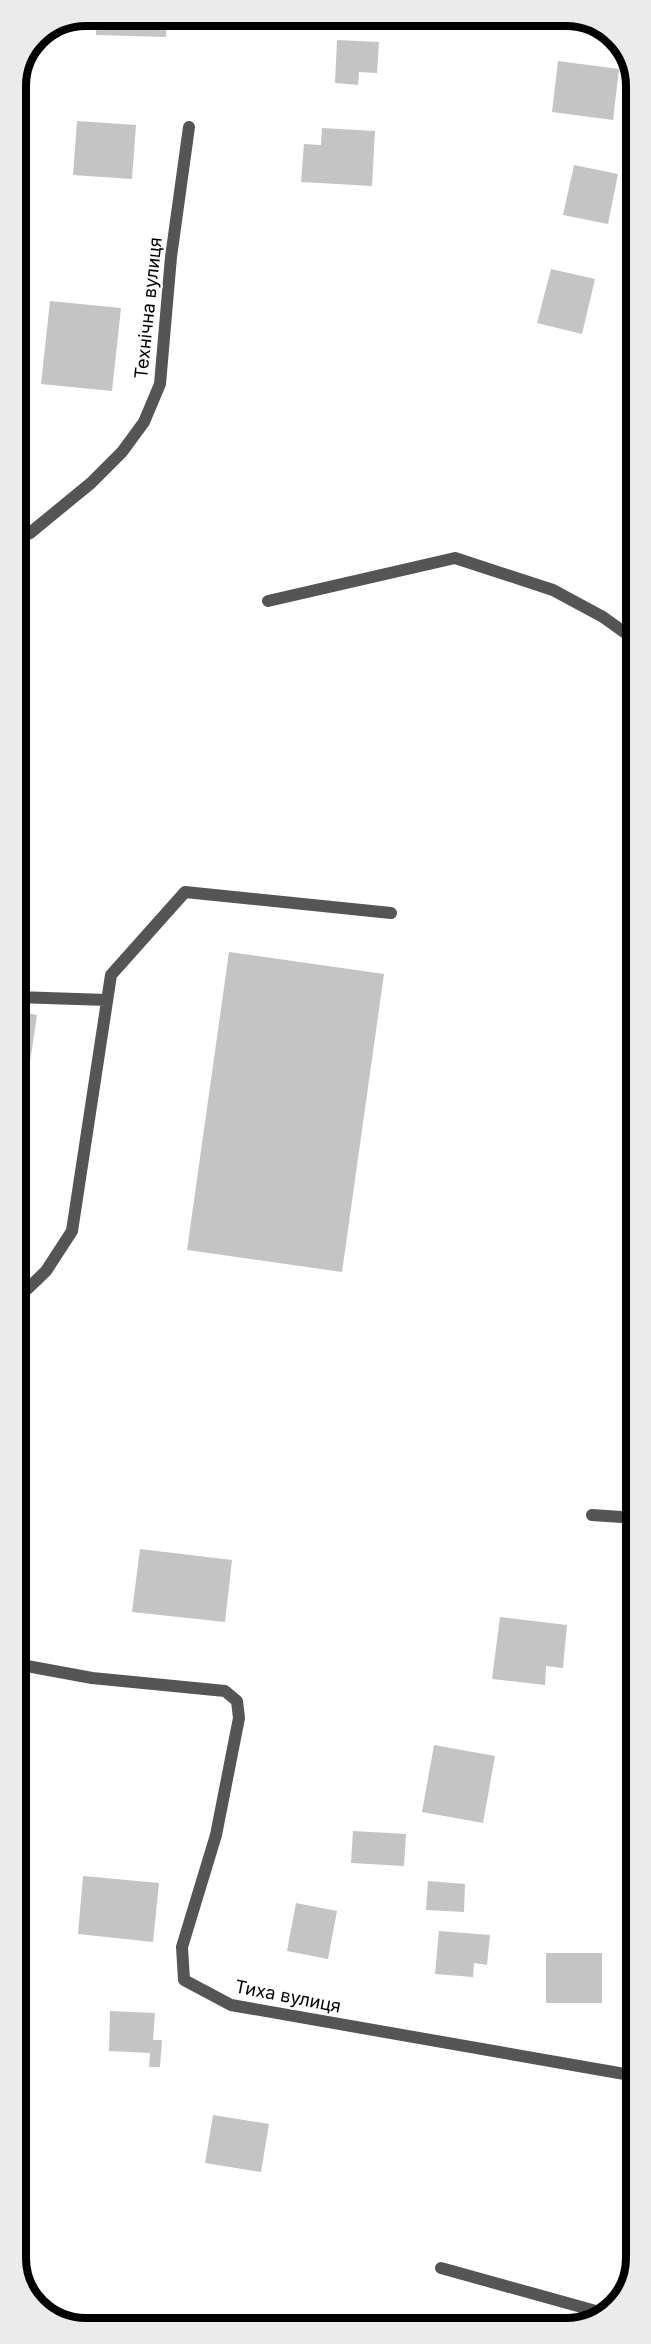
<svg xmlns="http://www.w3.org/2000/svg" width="651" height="2344" viewBox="0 0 651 2344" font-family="Inter,sans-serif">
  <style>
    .building { fill: #c4c4c4 }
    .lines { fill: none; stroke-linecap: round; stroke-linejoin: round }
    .lane { stroke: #555; stroke-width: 12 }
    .street { stroke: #555; stroke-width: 12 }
    .labels { text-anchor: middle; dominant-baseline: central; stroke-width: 4.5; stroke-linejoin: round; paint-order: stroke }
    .street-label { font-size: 18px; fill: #000; stroke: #fff }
    .rim { fill: none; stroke: #000; stroke-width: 8 }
  </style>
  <rect width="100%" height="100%" fill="#fff"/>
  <path class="building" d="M 97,15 L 167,15 L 166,37 L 96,35 Z
    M 337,40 L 379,42 L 377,73 L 359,72 L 358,85 L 335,83 Z
    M 558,61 L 619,69 L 613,120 L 552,112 Z
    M 77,121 L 136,125 L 132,179 L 73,175 Z
    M 322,128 L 375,131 L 372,186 L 301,182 L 304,144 L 321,145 Z
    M 574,165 L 618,174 L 608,224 L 563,215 Z
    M 551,269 L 595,279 L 582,334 L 537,323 Z
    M 50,301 L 121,308 L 112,391 L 41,384 Z
    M 229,952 L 384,974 L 342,1272 L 187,1250 Z
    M 16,1011 L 37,1015 L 17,1150 L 16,1150 Z
    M 140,1549 L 232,1560 L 225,1622 L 132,1612 Z
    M 500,1617 L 567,1625 L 563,1668 L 546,1666 L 545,1685 L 492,1679 Z
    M 434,1745 L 495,1756 L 483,1823 L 422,1812 Z
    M 353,1831 L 406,1834 L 404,1866 L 351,1863 Z
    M 83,1876 L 159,1883 L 153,1942 L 78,1934 Z
    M 428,1881 L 465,1884 L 464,1912 L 426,1910 Z
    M 296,1903 L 337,1911 L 328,1959 L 287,1951 Z
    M 439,1931 L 490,1935 L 487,1965 L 474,1963 L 473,1977 L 435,1974 Z
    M 546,1953 L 602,1953 L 602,2003 L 546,2003 Z
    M 110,2011 L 155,2013 L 153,2040 L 162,2040 L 160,2067 L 149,2067 L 150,2053 L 109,2051 Z
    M 213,2115 L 269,2124 L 261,2172 L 205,2163 Z"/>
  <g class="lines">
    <path class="lane" d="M 16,997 L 107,1000
      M 16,1300 L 46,1271 L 72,1231 L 111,975 L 185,892 L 391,913
      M 592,1515 L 636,1518"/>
    <path class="street" d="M 15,540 L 30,533 L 91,483 L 122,452 L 144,422 L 160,384 L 171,257 L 189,127
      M 268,601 L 455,558 L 553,590 L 603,617 L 635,640
      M 16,1664 L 92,1678 L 225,1691 L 237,1701 L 239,1718 L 216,1835 L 182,1947 L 184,1980 L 231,2005 L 636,2076
      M 441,2268 L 603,2313"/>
  </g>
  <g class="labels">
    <g class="street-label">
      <text transform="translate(148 308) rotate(-84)">Технічна вулиця</text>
      <text transform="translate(288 1996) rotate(11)">Тиха вулиця</text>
    </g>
  </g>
  <path d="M0 0H651V2344H0ZM86 26H566A60 60 0 0 1 626 86V2258A60 60 0 0 1 566 2318H86A60 60 0 0 1 26 2258V86A60 60 0 0 1 86 26Z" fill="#ebebeb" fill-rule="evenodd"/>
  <path class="rim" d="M86 26H566A60 60 0 0 1 626 86V2258A60 60 0 0 1 566 2318H86A60 60 0 0 1 26 2258V86A60 60 0 0 1 86 26Z"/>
</svg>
